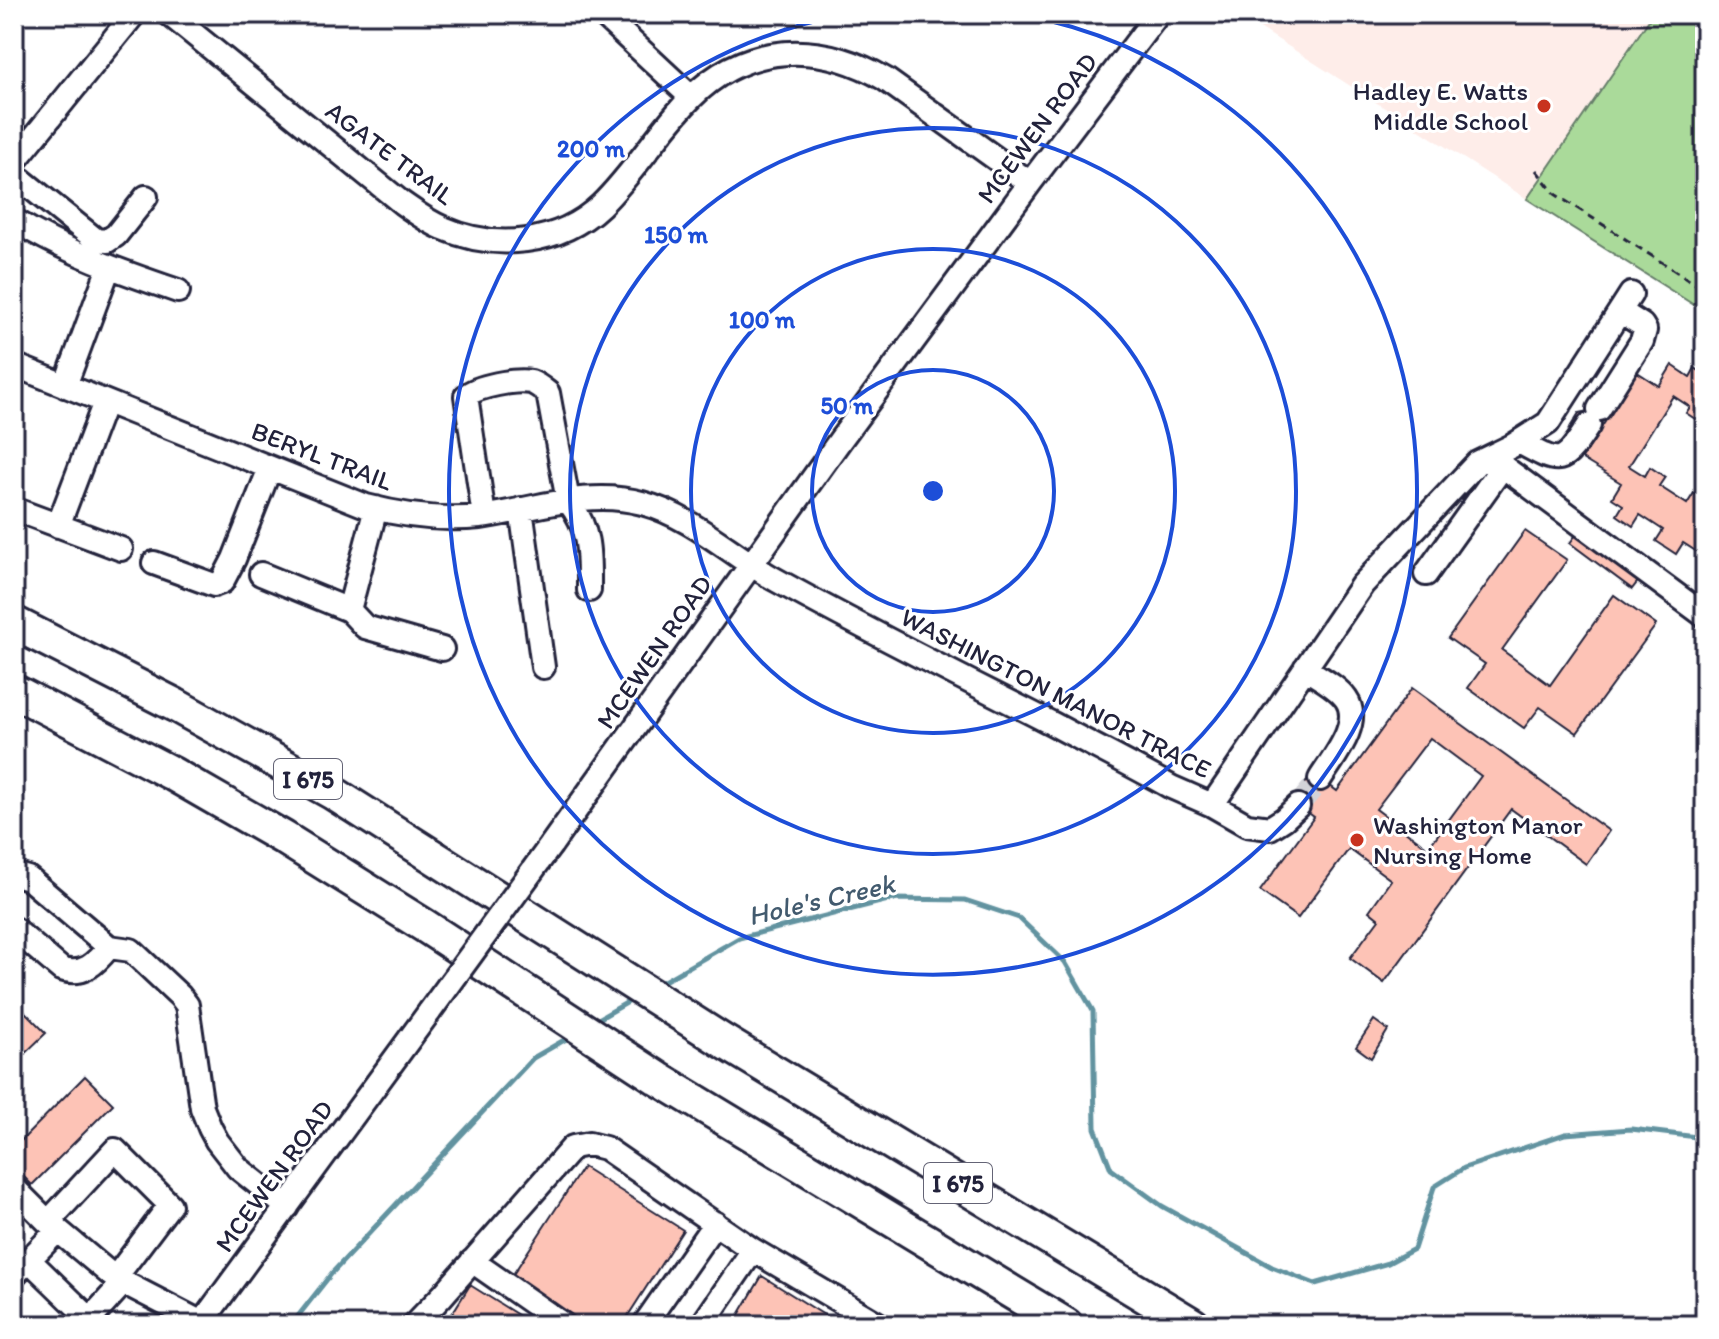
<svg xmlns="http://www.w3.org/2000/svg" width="1719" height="1339" viewBox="0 0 1719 1339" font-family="Itim,sans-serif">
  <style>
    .built { fill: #feede9 }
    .green { fill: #aada9a; stroke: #667e6a; stroke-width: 2 }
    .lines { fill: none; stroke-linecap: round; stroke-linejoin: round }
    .stream { stroke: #6293a0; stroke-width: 5 }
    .building { fill: #fdc3b6; stroke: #22223b; stroke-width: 2; fill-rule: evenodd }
    .minor-tunnel { stroke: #d3d3d8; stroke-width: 22; stroke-dasharray: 22 11; stroke-linecap: butt }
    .minor-casing { stroke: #22223b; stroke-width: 28 }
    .highway-casing { stroke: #22223b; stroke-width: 38 }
    .path { stroke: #22223b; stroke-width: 3; stroke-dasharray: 8 6; stroke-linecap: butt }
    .minor { stroke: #fff; stroke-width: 22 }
    .highway { stroke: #fff; stroke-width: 32 }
    .minor-bridge-casing { stroke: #22223b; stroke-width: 28; stroke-linecap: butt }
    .minor-bridge { stroke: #fff; stroke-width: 22 }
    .ring { fill: none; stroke: #1d4ed8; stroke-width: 4 }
    .poi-dot { fill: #c8321e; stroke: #fff; stroke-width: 3 }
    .labels { text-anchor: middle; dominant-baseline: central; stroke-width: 6; stroke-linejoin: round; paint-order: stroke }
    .shield { fill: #fff; stroke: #646476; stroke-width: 2 }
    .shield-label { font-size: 24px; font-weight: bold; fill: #22223b }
    .poi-label { font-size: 26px; fill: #22223b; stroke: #fff; text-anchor: end }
    .street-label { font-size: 26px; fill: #22223b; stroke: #fff }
    .water-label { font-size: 28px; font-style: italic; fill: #425a6e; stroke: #fff }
    .centre { fill: #1d4ed8; stroke: #fff; stroke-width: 4 }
    .ring-label { font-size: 24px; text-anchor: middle; font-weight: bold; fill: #1d4ed8; stroke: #fff; stroke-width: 6; stroke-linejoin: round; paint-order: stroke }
  </style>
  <rect width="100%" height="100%" fill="#fff"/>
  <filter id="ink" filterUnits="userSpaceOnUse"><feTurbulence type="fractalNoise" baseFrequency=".0125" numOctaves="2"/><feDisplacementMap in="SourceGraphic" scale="16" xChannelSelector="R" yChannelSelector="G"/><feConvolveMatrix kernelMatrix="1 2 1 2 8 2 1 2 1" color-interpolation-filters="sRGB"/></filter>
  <g filter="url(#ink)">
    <path class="built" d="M 1238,14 L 1705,14 L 1705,312 L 1527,199 Z"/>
    <path class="green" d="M 1653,14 L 1705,14 L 1705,312 L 1527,199 Z"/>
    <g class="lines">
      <path class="stream" d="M 657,985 L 739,938 L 892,899 L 965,900 L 1019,918 L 1065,962 L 1093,1011 L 1095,1128 L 1111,1169 L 1162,1206 L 1272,1267 L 1315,1284 L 1388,1263 L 1414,1249 L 1434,1187 L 1464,1168 L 1565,1134 L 1631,1129 L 1705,1138
        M 595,1021 L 635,998
        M 291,1325 L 332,1273 L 533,1058 L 573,1035"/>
    </g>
    <path class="building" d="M 1672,365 L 1690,377 L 1695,368 L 1705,375 L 1705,413 L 1700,422 L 1686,413 L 1690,407 L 1673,396 L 1629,466 L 1645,476 L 1650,467 L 1665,477 L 1659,486 L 1687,504 L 1694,493 L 1705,500 L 1705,506 L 1702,510 L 1705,512 L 1705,557 L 1683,543 L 1676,554 L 1656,541 L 1663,530 L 1640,515 L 1633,526 L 1617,515 L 1623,505 L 1612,498 L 1621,483 L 1582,459 L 1592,443 L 1589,425 L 1569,429 L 1579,413 L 1599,409 L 1601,428 L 1637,372 L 1659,386 Z
      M 1580,529 L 1643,575 L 1632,589 L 1570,543 Z
      M 1525,531 L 1567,560 L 1502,650 L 1550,685 L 1614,595 L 1656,625 L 1577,733 L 1540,707 L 1524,728 L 1468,688 L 1485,664 L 1448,638 Z
      M 1412,688 L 1609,831 L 1586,864 L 1511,809 L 1384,983 L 1350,958 L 1379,919 L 1369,911 L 1391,880 L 1349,849 L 1298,918 L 1260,891 L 1314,817 L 1292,801 L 1313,773 L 1337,791 ZM 1430,738 L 1481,776 L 1428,848 L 1376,809 Z
      M 18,1005 L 46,1033 L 14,1064 L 14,1009 Z
      M 1374,1020 L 1388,1030 L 1371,1058 L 1356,1047 Z
      M 85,1076 L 113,1104 L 32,1185 L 14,1167 L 14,1148 Z
      M 583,1167 L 683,1230 L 622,1325 L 578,1325 L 510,1279 Z
      M 762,1276 L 840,1325 L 733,1325 Z
      M 470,1285 L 534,1325 L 445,1325 Z"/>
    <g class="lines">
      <path class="minor-tunnel" d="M 1298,806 L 1320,779"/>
      <defs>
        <path id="minor" d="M 169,14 L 402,203 C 415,212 428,222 443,228 C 495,251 559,245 601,205 C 635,172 658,131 691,98 C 746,42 820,41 885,79 L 1030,183
          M 602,14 L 691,97
          M 14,162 L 134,14
          M 14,174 L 96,240 L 107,241 L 116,235 L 146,197
          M 14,220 C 65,252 122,272 178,291
          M 14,365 L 366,506 C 404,516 440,521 480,517 C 533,510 588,488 642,503 C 694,517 732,556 778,581 C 868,631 961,677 1053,724 C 1092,745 1132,765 1171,787 L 1212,805 L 1247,825 L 1270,828 L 1284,819 L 1298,806
          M 65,386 L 109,267
          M 1599,409 L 1642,341 L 1645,330 L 1642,325 L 1620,311
          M 1519,442 C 1562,466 1562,466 1589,425
          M 1490,457 L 1705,616
          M 14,509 L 121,549
          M 521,509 L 543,667
          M 484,516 L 466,396 C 477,386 516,379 531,382 C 537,384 543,389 548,393 L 568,501 C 591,529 589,556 589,590
          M 58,526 L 105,402
          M 154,563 L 214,585 L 222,582 L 234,559 L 270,468
          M 261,574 L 349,610 L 376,508
          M 1426,574 L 1503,466
          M 349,610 L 365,627 L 442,649
          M 1305,668 C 1318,677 1337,686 1346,699 C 1363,723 1333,758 1320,779
          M 1212,805 L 1362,585 L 1477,463 L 1512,446 L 1548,423 L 1631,294
          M 551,845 L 841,439 L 1030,183 L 1158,14
          M 14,874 L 28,878 L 109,947 L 131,950 L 180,996 L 187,1005 L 202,1108 L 210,1128 L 217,1141 L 238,1168 L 287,1207
          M 14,929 L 61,969 C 83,977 96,963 109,947
          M 14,1188 L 48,1222 L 115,1278 L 202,1323
          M 48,1222 L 115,1150 L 170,1205 L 115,1278
          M 29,1260 L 90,1319
          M 472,1261 L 564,1325
          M 14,1275 L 58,1230
          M 85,1325 L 124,1282
          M 200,1325 L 430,1011
          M 414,1325 L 442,1296 L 573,1147 L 589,1144 L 605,1148 L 753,1250 L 880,1325
          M 644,1325 L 715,1223
          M 702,1325 L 753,1250"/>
        <path id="highway" d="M 14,623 L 175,705 L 333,793 L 723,1041 L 1193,1325
          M 14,691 L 171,773 L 284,838 L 425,926 L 659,1079 L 1066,1325"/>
      </defs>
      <use href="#minor" class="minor-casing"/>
      <use href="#highway" class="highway-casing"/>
      <path class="path" d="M 1536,170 L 1555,194 L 1705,290"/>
      <use href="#minor" class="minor"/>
      <use href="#highway" class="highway"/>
      <defs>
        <path id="minor-bridge" d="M 430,1011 L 551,845"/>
      </defs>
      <use href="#minor-bridge" class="minor-bridge-casing"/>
      <use href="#minor-bridge" class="minor-bridge"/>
    </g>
  </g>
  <g class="ring">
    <circle cx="933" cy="491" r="121"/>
    <circle cx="933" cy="491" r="242"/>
    <circle cx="933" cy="491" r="363"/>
    <path d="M1017 14A484 484 0 1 1 849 14"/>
  </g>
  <g class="poi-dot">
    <circle cx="1544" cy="106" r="8"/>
    <circle cx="1357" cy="840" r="8"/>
  </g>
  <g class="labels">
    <g class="shield">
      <rect x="274" y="759" width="68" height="40" rx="6"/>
      <rect x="924" y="1163" width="68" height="40" rx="6"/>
    </g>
    <g class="shield-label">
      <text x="308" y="779">I 675</text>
      <text x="958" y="1183">I 675</text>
    </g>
    <g class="poi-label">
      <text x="1528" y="91">Hadley E. Watts<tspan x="1528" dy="30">Middle School</tspan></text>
      <text x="1373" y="825" text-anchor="start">Washington Manor<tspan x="1373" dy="30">Nursing Home</tspan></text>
    </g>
    <g class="street-label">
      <text transform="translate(1037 128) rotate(-53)">MCEWEN ROAD</text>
      <text transform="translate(390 153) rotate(37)">AGATE TRAIL</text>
      <text transform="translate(322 456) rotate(21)">BERYL TRAIL</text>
      <text transform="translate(654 652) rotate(-55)">MCEWEN ROAD</text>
      <text transform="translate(1056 693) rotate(27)">WASHINGTON MANOR TRACE</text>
      <text transform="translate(274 1176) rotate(-54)">MCEWEN ROAD</text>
    </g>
    <g class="water-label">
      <text transform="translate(821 899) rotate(-13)">Hole's Creek</text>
    </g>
  </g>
  <circle cx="933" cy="491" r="12" class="centre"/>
  <g class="ring-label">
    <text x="591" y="157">200 m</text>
    <text x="676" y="243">150 m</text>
    <text x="762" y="328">100 m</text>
    <text x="847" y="414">50 m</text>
  </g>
  <rect width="1719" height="1339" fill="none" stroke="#fff" stroke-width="48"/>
  <rect x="24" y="24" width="1671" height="1291" fill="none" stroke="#22223b" stroke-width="3" filter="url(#ink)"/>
</svg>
